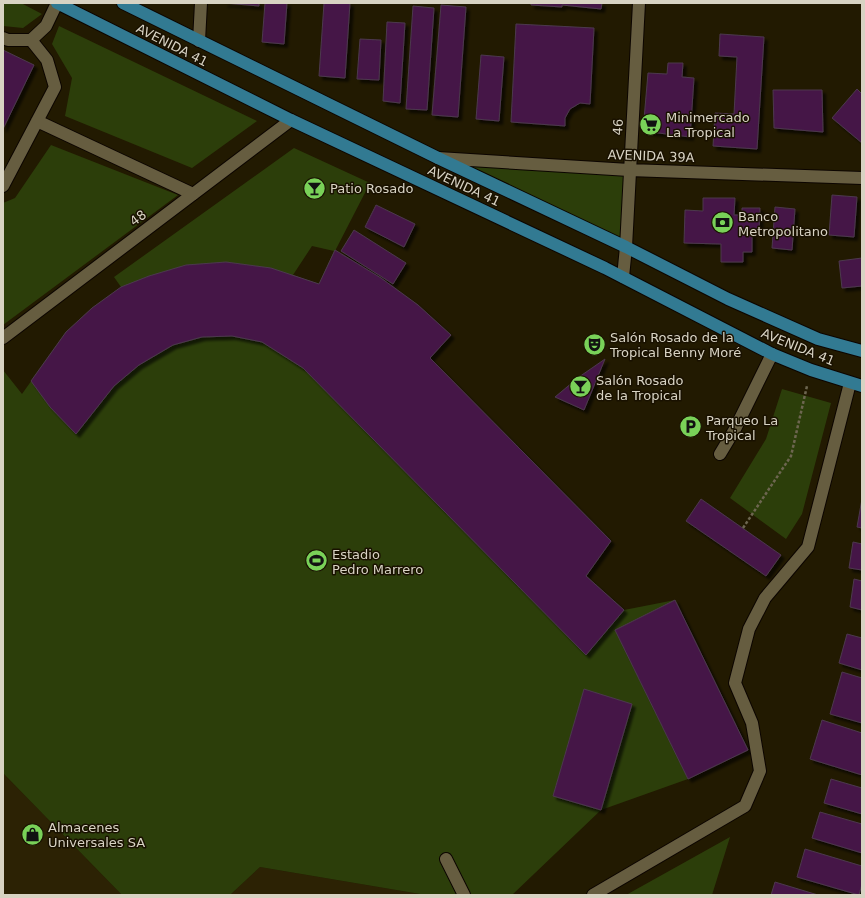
<svg xmlns="http://www.w3.org/2000/svg" width="865" height="898" viewBox="0 0 865 898" font-family="'DejaVu Sans',sans-serif">
  <style>
    .built { fill: #2c2204 }
    .green { fill: #2c3e0a; fill-rule: evenodd }
    .building { fill: #441846; stroke: #4c384d; filter: url(#shadow) }
    .lines { fill: none; stroke-linecap: round; stroke-linejoin: round }
    .lane-casing { stroke: #0c0500; stroke-width: 14 }
    .street-casing { stroke: #0c0500; stroke-width: 14 }
    .primary-casing { stroke: #0c0500; stroke-width: 14 }
    .path { stroke: #6d6650; stroke-width: 2.5; stroke-dasharray: 3 2; stroke-linecap: butt }
    .lane { stroke: #665d40; stroke-width: 12 }
    .street { stroke: #665d40; stroke-width: 12 }
    .primary { stroke: #327a92; stroke-width: 12 }
    .labels { text-anchor: middle; dominant-baseline: central; stroke-width: 3; stroke-linejoin: round; paint-order: stroke }
    .street-label { font-size: 13px; fill: #d8d3c3; stroke: #191100 }
    .poi-label { font-size: 13px; fill: #d8d3c3; stroke: #191100; text-anchor: start }
  </style>
  <defs>
    <filter id="shadow"><feDropShadow dx="3.5" dy="3.5" stdDeviation="1" flood-color="#0009"/></filter>
  </defs>
  <rect width="100%" height="100%" fill="#221a01"/>
  <path class="built" d="M 3,773 L 122,895 L 3,895 Z
    M 260,867 L 426,895 L 230,895 Z"/>
  <path class="green" d="M 3,3 L 21,3 L 42,14 L 23,28 L 3,26 Z
    M 59,26 L 257,121 L 192,168 L 65,116 L 72,78 L 52,44 Z
    M 51,145 L 178,195 L 3,325 L 3,203 L 15,198 Z
    M 294,148 L 370,183 L 335,251 L 381,278 L 418,305 L 451,335 L 430,358 L 611,541 L 586,576 L 624,610 L 675,600 L 748,750 L 688,779 L 601,810 L 512,895 L 426,895 L 260,867 L 230,895 L 122,895 L 3,773 L 3,370 L 22,394 L 66,332 L 92,308 L 121,287 L 114,277 ZM 312,246 L 334,251 L 319,284 L 293,275 Z
    M 438,158 L 629,170 L 626,247 Z
    M 782,389 L 831,403 L 802,514 L 786,539 L 730,498 L 766,439 Z
    M 730,837 L 712,895 L 626,895 Z"/>
  <path class="building" d="M 224,3 L 259,3 L 259,6 Z
    M 265,3 L 287,3 L 284,44 L 262,42 Z
    M 324,3 L 350,3 L 345,78 L 319,76 Z
    M 531,3 L 602,3 L 601,9 L 562,5 L 562,7 L 531,5 Z
    M 441,5 L 466,7 L 458,117 L 432,115 Z
    M 413,6 L 434,8 L 427,110 L 406,109 Z
    M 387,22 L 405,23 L 400,103 L 383,101 Z
    M 516,24 L 594,28 L 590,104 L 580,103 L 570,109 L 565,118 L 565,126 L 511,122 Z
    M 720,34 L 764,37 L 757,149 L 713,146 L 715,113 L 734,114 L 737,57 L 719,56 Z
    M 360,39 L 381,40 L 379,80 L 357,79 Z
    M 3,50 L 34,65 L 3,129 Z
    M 481,55 L 504,57 L 499,121 L 476,119 Z
    M 668,63 L 683,63 L 682,77 L 694,78 L 690,137 L 643,131 L 648,73 L 667,74 Z
    M 857,89 L 862,94 L 862,143 L 832,118 Z
    M 773,90 L 822,90 L 823,132 L 774,128 Z
    M 832,195 L 857,197 L 854,237 L 829,235 Z
    M 703,198 L 735,198 L 734,215 L 742,215 L 742,208 L 760,208 L 759,231 L 752,231 L 752,252 L 743,252 L 743,262 L 721,262 L 721,244 L 684,243 L 685,210 L 703,211 Z
    M 376,205 L 415,224 L 404,247 L 365,227 Z
    M 775,207 L 795,209 L 792,250 L 772,248 Z
    M 354,230 L 406,263 L 393,284 L 341,251 Z
    M 335,250 L 381,278 L 418,305 L 451,335 L 430,358 L 611,541 L 586,576 L 624,610 L 586,655 L 303,368 L 262,342 L 232,336 L 202,337 L 173,345 L 139,365 L 114,386 L 76,434 L 50,407 L 31,381 L 66,332 L 92,308 L 121,287 L 149,276 L 186,265 L 226,262 L 271,268 L 319,284 Z
    M 862,258 L 862,286 L 842,288 L 839,261 Z
    M 605,359 L 584,410 L 555,397 L 579,377 Z
    M 701,499 L 781,555 L 766,576 L 686,521 Z
    M 862,499 L 862,528 L 857,527 Z
    M 853,542 L 862,544 L 862,570 L 849,568 Z
    M 854,579 L 862,581 L 862,610 L 850,607 Z
    M 675,600 L 748,750 L 688,779 L 615,630 Z
    M 847,634 L 862,638 L 862,670 L 839,663 Z
    M 842,672 L 862,678 L 862,723 L 830,714 Z
    M 584,689 L 632,704 L 601,810 L 553,796 Z
    M 822,720 L 862,733 L 862,775 L 810,759 Z
    M 831,779 L 862,788 L 862,814 L 824,803 Z
    M 820,812 L 862,824 L 862,853 L 812,838 Z
    M 805,849 L 862,866 L 862,884 L 859,895 L 797,877 Z
    M 775,882 L 818,895 L 771,895 Z"/>
  <g class="lines">
    <defs>
      <path id="lane" d="M 3,38 L 8,40 L 31,40 L 46,26 L 57,3
        M 37,121 L 193,194
        M 3,186 L 55,87 L 47,60 L 31,40
        M 720,454 L 735,429 L 772,354
        M 446,859 L 464,895
        M 593,895 L 745,806 L 760,771 L 752,723 L 735,683 L 749,629 L 765,598 L 808,547 L 850,383"/>
      <path id="street" d="M 199,41 L 201,3
        M 438,158 L 629,170 L 862,178
        M 623,277 L 626,247 L 639,3
        M 3,338 L 291,120"/>
      <path id="primary" d="M 57,3 L 291,120 L 605,268 L 772,354 L 811,370 L 862,386
        M 123,3 L 438,158 L 626,247 L 728,299 L 818,339 L 862,351"/>
    </defs>
    <use href="#lane" class="lane-casing"/>
    <use href="#street" class="street-casing"/>
    <use href="#primary" class="primary-casing"/>
    <path class="path" d="M 743,528 L 791,456 L 807,386"/>
    <use href="#lane" class="lane"/>
    <use href="#street" class="street"/>
    <use href="#primary" class="primary"/>
  </g>
  <defs>
    <symbol id="supermarket-disc" viewBox="-11 -11 22 22"><circle r="9.5" fill="#79d158" stroke="#191100"/><path d="M-6-5.5h2.5l.6 2H6L4.5 2H-2.5L-4.4-4H-6ZM-1.5 3.2a1.3 1.3 0 1 0 .1 0ZM3 3.2a1.3 1.3 0 1 0 .1 0Z" fill="#111"/></symbol>
    <symbol id="bar-disc" viewBox="-11 -11 22 22"><circle r="9.5" fill="#79d158" stroke="#191100"/><path d="M-6-5H6L.8 .8V4.5H3.5V6h-7V4.5H-.8V.8Z" fill="#111"/></symbol>
    <symbol id="bank-disc" viewBox="-11 -11 22 22"><circle r="9.5" fill="#79d158" stroke="#191100"/><path d="M-6-4H6V4H-6ZM0-2.3a2.3 2.3 0 1 0 0 4.6a2.3 2.3 0 1 0 0-4.6Z" fill="#111"/></symbol>
    <symbol id="theatre-disc" viewBox="-11 -11 22 22"><circle r="9.5" fill="#79d158" stroke="#191100"/><path d="M-5-5.5Q0-4 5-5.5V0Q5 5 0 6Q-5 5-5 0ZM-3.3-2.5H-1v1.5H-3.3ZM1-2.5H3.3v1.5H1ZM-2.8 1Q0 5.5 2.8 1Z" fill="#111"/></symbol>
    <symbol id="parking-disc" viewBox="-11 -11 22 22"><circle r="9.5" fill="#79d158" stroke="#191100"/><path d="M-3.5-5.5H1a3.5 3.5 0 0 1 0 7H-1V5.5H-3.5ZM-1-3.4V-.6H.8a1.4 1.4 0 0 0 0-2.8Z" fill="#111"/></symbol>
    <symbol id="stadium-disc" viewBox="-11 -11 22 22"><circle r="9.5" fill="#79d158" stroke="#191100"/><path d="M0-5a6.5 5 0 1 0 0 10a6.5 5 0 1 0 0-10ZM-3.5-1.8h7v3.6h-7Z" fill="#111"/></symbol>
    <symbol id="shop-disc" viewBox="-11 -11 22 22"><circle r="9.5" fill="#79d158" stroke="#191100"/><path d="M-5-2.5h2.3a2.7 3.5 0 0 1 5.4 0H5L5.5 6h-11ZM-1.5-2.5h3a1.5 2.3 0 0 0-3 0Z" fill="#111"/></symbol>
  </defs>
  <g fill-rule="evenodd">
    <use href="#supermarket-disc" x="638" y="112" width="25" height="25"/>
    <use href="#bar-disc" x="302" y="176" width="25" height="25"/>
    <use href="#bank-disc" x="710" y="210" width="25" height="25"/>
    <use href="#theatre-disc" x="582" y="332" width="25" height="25"/>
    <use href="#bar-disc" x="568" y="374" width="25" height="25"/>
    <use href="#parking-disc" x="678" y="414" width="25" height="25"/>
    <use href="#stadium-disc" x="304" y="548" width="25" height="25"/>
    <use href="#shop-disc" x="20" y="822" width="25" height="25"/>
  </g>
  <g class="labels">
    <g class="street-label">
      <text transform="translate(172 45) rotate(27)">AVENIDA 41</text>
      <text transform="translate(618 127) rotate(-87)">46</text>
      <text transform="translate(651 156) rotate(2)">AVENIDA 39A</text>
      <text transform="translate(464 186) rotate(25)">AVENIDA 41</text>
      <text transform="translate(138 218) rotate(-37)">48</text>
      <text transform="translate(798 347) rotate(22)">AVENIDA 41</text>
    </g>
    <g class="poi-label">
      <text x="666" y="117">Minimercado<tspan x="666" dy="15">La Tropical</tspan></text>
      <text x="330" y="188">Patio Rosado</text>
      <text x="738" y="216">Banco<tspan x="738" dy="15">Metropolitano</tspan></text>
      <text x="610" y="337">Salón Rosado de la<tspan x="610" dy="15">Tropical Benny Moré</tspan></text>
      <text x="596" y="380">Salón Rosado<tspan x="596" dy="15">de la Tropical</tspan></text>
      <text x="706" y="420">Parqueo La<tspan x="706" dy="15">Tropical</tspan></text>
      <text x="332" y="554">Estadio<tspan x="332" dy="15">Pedro Marrero</tspan></text>
      <text x="48" y="827">Almacenes<tspan x="48" dy="15">Universales SA</tspan></text>
    </g>
  </g>
  <rect width="865" height="898" fill="none" stroke="#d8d3c3" stroke-width="8"/>
</svg>
